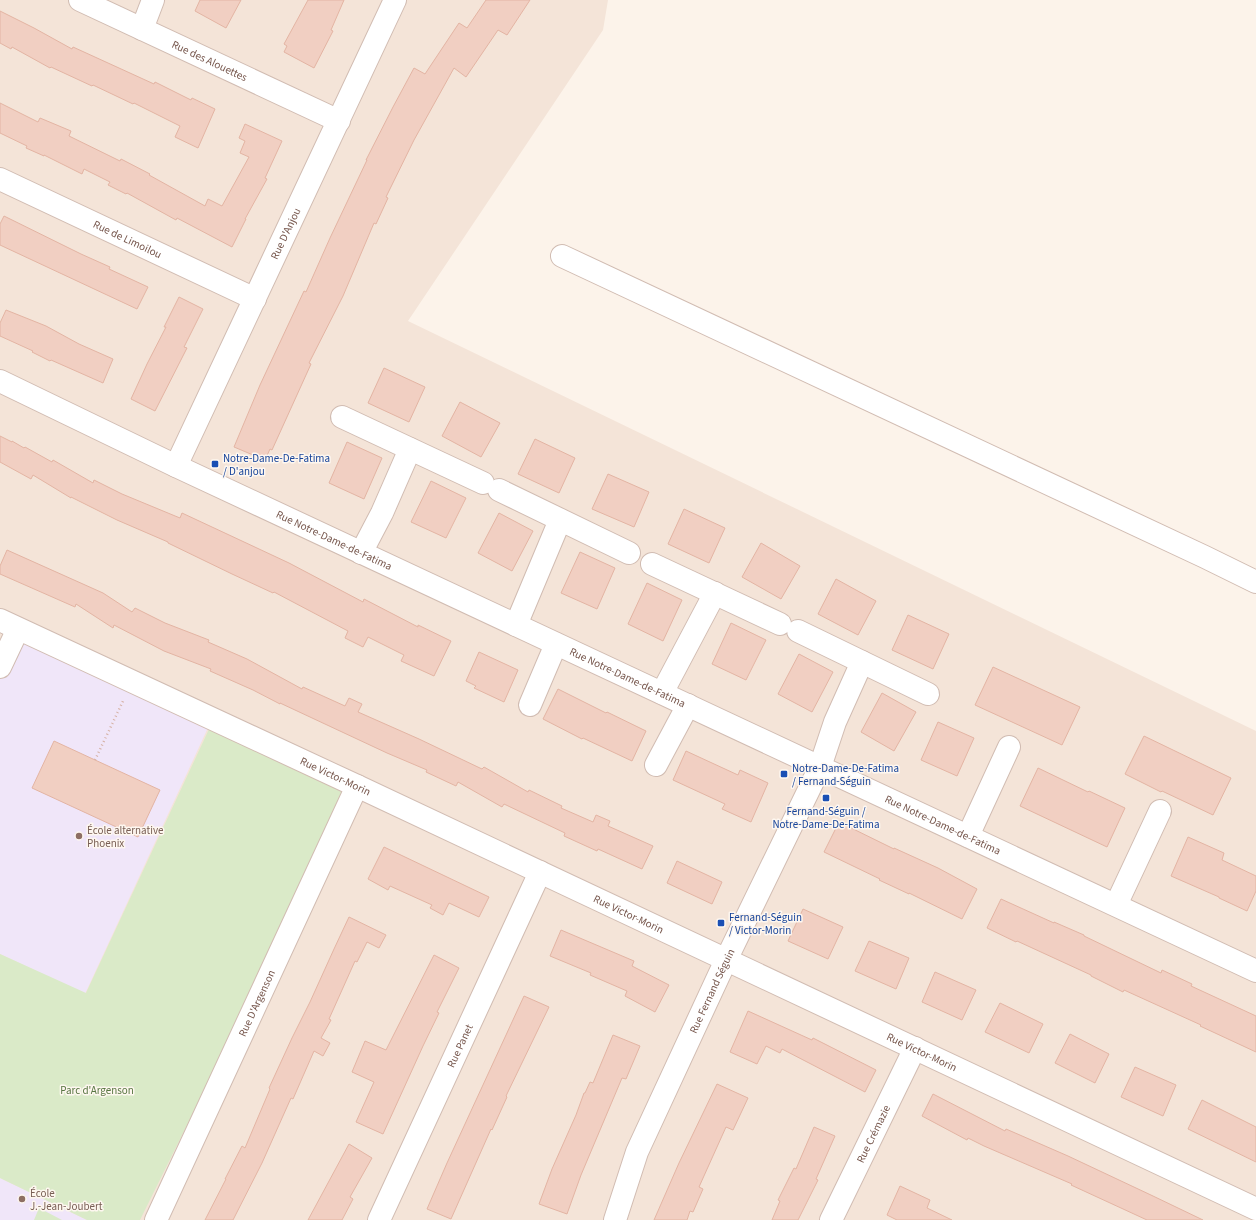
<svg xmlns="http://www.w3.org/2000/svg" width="1256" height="1220" viewBox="0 0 1256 1220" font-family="'Source Sans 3',sans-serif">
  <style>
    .residential { fill: #f4e4d8 }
    .education { fill: #f0e6f9 }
    .green { fill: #daeac8 }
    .building { fill: #f1cfc2; stroke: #e3b4a3 }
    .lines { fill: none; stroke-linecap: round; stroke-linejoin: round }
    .minor-casing { stroke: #d1bcb2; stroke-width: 24 }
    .path { stroke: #d6b2a5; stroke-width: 2.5; stroke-dasharray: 1 3; stroke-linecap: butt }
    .minor { stroke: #fff; stroke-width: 22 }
    .transit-dot { fill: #1a4fb4; stroke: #fef7f0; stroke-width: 1.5 }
    .education-dot { fill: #8d6e63; stroke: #fef7f0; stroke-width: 1.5 }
    .labels { text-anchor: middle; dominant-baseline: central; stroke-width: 3; stroke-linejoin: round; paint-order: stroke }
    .street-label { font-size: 11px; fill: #77574d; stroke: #fef7f0 }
    .transit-label { font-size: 11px; fill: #164399; stroke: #fef7f0; text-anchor: start }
    .education-label { font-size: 11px; fill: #785e54; stroke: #fef7f0; text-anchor: start }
    .park-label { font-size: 11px; fill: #587642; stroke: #fef7f0 }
  </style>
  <rect width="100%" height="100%" fill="#fcf3ea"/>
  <path class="residential" d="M 0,0 L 608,0 L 603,30 L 408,321 L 1256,731 L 1256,1220 L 0,1220 Z"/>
  <path class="education" d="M 18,629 L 212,719 L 85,994 L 0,954 L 0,667 Z
    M 0,1178 L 87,1220 L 0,1220 Z"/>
  <path class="green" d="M 210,727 L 354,788 L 140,1220 L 87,1220 L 0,1178 L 0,954 L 86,993 Z
    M 39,1208 L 62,1220 L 34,1220 Z"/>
  <path class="building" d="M 200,0 L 241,0 L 226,28 L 195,11 Z
    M 308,0 L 344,0 L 331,30 L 333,31 L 314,68 L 284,52 L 287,46 L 284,44 Z
    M 486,0 L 530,0 L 507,35 L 498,30 L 466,77 L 454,68 L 414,140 L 386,197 L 388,198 L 376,224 L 374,223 L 343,296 L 309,363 L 311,364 L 272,450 L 270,449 L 265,460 L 234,447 L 260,385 L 304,291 L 306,292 L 330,238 L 367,160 L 366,160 L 393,107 L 414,68 L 425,74 L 459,23 L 467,28 Z
    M 0,11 L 34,28 L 72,49 L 73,47 L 154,84 L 155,82 L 191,100 L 192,98 L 215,109 L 198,148 L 175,137 L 180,126 L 134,103 L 133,104 L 93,85 L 92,86 L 51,67 L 50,68 L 12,47 L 11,49 L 0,43 Z
    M 0,103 L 38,122 L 40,118 L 71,131 L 69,136 L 120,161 L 121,159 L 150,174 L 149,175 L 205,206 L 208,199 L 222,206 L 249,157 L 240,153 L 245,141 L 239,138 L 245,124 L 282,141 L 265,178 L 267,179 L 245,219 L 246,219 L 232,247 L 177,218 L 176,220 L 127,193 L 126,194 L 108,185 L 110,182 L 84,169 L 82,174 L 44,155 L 44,156 L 26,148 L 27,146 L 0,133 Z
    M 4,216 L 81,254 L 110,267 L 109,269 L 148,287 L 137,309 L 0,245 L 0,224 Z
    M 179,297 L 203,309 L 184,347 L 187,348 L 155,411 L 131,399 L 147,364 L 166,327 L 164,327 Z
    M 6,310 L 46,326 L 79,344 L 113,359 L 103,383 L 51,360 L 50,361 L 32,352 L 33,351 L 0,336 L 0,323 Z
    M 384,368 L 425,387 L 409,422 L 368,403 Z
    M 460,402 L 500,423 L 481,457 L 442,436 Z
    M 0,436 L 12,442 L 12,441 L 24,448 L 25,447 L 52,462 L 53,460 L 93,483 L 94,480 L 122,494 L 180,518 L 182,513 L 289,563 L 363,602 L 364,599 L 418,627 L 418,625 L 451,641 L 434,676 L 401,661 L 404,655 L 368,637 L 363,647 L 345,638 L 348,631 L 274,592 L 273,593 L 232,574 L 168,543 L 168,542 L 117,520 L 71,497 L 71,498 L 33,475 L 31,479 L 0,462 Z
    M 535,439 L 575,458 L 559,493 L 518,474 Z
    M 347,442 L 382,458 L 364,499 L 329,483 Z
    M 608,474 L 649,492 L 634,527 L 592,509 Z
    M 431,481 L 466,498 L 446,538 L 411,522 Z
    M 684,509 L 725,528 L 709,563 L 668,544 Z
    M 499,513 L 533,531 L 512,571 L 478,553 Z
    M 761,543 L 800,566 L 781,599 L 742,577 Z
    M 7,550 L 103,593 L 132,612 L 135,608 L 165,623 L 209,640 L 208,642 L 247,659 L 302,689 L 303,687 L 345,706 L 349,698 L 362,704 L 358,712 L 419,739 L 482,769 L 484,767 L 528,792 L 529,790 L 562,806 L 561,808 L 593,822 L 596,815 L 610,821 L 608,826 L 653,846 L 642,869 L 598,849 L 597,851 L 564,836 L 565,833 L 504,804 L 502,807 L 458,782 L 456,786 L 426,772 L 427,770 L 387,753 L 280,703 L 280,704 L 253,690 L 210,671 L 211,669 L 164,651 L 114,625 L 113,628 L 76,604 L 75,607 L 0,574 L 0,566 Z
    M 580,552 L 615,568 L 597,609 L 561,593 Z
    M 836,579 L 876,601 L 858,635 L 818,614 Z
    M 647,583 L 682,600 L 663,641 L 628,624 Z
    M 908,615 L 949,634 L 933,669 L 892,650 Z
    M 731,623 L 766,640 L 746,680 L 712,664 Z
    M 479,652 L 518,670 L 504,702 L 474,688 L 476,686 L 466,681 Z
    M 799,654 L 833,672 L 812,712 L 778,694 Z
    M 993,667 L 1080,707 L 1062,745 L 975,705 Z
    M 558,689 L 606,713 L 607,712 L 646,731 L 632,761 L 583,738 L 582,739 L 543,719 Z
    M 882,693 L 916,712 L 894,751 L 861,732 Z
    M 938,722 L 974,738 L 957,776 L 921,760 Z
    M 1144,736 L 1231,778 L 1213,815 L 1162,791 L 1161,792 L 1125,774 Z
    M 54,741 L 160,790 L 138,837 L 32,788 Z
    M 686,751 L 738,775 L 740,770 L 768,783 L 751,822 L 722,809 L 725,804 L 673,780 Z
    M 1038,768 L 1088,792 L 1089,791 L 1125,808 L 1107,847 L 1020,806 Z
    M 839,822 L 894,849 L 894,848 L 938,868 L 977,889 L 962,919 L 909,893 L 909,894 L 879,880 L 880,879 L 824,852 Z
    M 1188,837 L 1224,853 L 1222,860 L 1256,876 L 1256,891 L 1247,911 L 1219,898 L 1219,897 L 1171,876 Z
    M 384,847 L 489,897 L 479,917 L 449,903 L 443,915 L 430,908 L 432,905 L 390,886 L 388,890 L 368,879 Z
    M 677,861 L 722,882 L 712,904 L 667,883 Z
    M 1001,899 L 1054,923 L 1054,922 L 1084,935 L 1084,936 L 1161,973 L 1162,970 L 1192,984 L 1191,986 L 1256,1016 L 1256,1052 L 1200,1026 L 1201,1025 L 1124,990 L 1123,992 L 1091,976 L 1091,975 L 1017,941 L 1016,942 L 987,928 Z
    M 803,909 L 843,927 L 828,959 L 788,941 Z
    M 349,917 L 386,935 L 379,948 L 367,942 L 357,962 L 355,961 L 329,1019 L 331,1020 L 321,1038 L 330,1043 L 323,1056 L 314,1051 L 293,1099 L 291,1098 L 262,1163 L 233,1220 L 205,1220 L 226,1179 L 225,1179 L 242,1146 L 245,1148 L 270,1089 L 269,1088 L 292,1038 L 310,1002 L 334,949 Z
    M 561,930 L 634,961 L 632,966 L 669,985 L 655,1012 L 625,996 L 627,991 L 590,975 L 591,973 L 550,956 Z
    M 869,941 L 909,958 L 896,989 L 855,971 Z
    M 434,955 L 459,968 L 437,1012 L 439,1013 L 423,1046 L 383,1134 L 356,1122 L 374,1082 L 352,1072 L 365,1041 L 386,1050 Z
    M 935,972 L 976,990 L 962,1020 L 922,1002 Z
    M 524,996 L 549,1007 L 506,1096 L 507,1097 L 492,1130 L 491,1129 L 451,1219 L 427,1209 L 447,1163 Z
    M 1000,1003 L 1043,1024 L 1029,1053 L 985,1032 Z
    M 748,1011 L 812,1040 L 813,1038 L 876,1070 L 865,1092 L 782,1049 L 780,1053 L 766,1046 L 757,1064 L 730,1052 Z
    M 1070,1034 L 1109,1054 L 1095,1083 L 1055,1063 Z
    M 613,1035 L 640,1046 L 626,1079 L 622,1078 L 581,1175 L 567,1214 L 539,1204 L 552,1169 L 576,1115 L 584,1093 L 585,1093 L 590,1082 L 593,1083 Z
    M 1135,1067 L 1176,1085 L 1163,1116 L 1121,1097 Z
    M 717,1084 L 748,1098 L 733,1130 L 726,1127 L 699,1187 L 703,1189 L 693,1212 L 690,1211 L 687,1220 L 654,1220 L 679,1163 Z
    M 933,1094 L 1005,1131 L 1006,1129 L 1068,1156 L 1153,1196 L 1203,1220 L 1147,1220 L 1071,1185 L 1072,1184 L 984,1146 L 968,1138 L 967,1140 L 922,1116 Z
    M 1202,1100 L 1256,1127 L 1256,1162 L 1188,1129 Z
    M 814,1127 L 835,1136 L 816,1179 L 818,1180 L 798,1220 L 772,1220 L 780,1201 L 778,1200 L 794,1168 L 796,1169 Z
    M 349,1144 L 372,1158 L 350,1197 L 353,1199 L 342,1220 L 308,1220 Z
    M 900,1186 L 930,1200 L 927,1208 L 952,1220 L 897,1220 L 887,1215 Z"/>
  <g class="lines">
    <defs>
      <g id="minor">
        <path id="s1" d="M 80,0 L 339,121"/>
        <path d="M 142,29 L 153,0"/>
        <path id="s2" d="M 0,179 L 255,299"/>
        <path d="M 562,256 L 1205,557 L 1256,582"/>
        <path id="s3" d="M 0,381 L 176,466 L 1256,971"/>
        <path d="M 342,417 L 483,483"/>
        <path id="s4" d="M 176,466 L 395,0"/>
        <path d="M 499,490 L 629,553"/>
        <path d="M 361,553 L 382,513 L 410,449"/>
        <path d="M 652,564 L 780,624"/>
        <path id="s5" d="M 0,620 L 357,786 L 1256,1209"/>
        <path d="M 516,625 L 560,520"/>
        <path d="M 798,631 L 928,694"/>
        <path d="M 0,667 L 18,629"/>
        <path d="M 662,693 L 715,593"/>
        <path d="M 530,705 L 556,644"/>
        <path d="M 656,765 L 688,705"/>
        <path d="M 968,836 L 1009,747"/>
        <path d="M 1116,905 L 1160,811"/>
        <path id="s6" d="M 156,1220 L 357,786"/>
        <path id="s7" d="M 379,1220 L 540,872"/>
        <path id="s8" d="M 615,1220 L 637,1152 L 726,960 L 820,767 L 835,722 L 862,662"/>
        <path id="s9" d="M 831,1220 L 915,1048"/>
      </g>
    </defs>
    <use href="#minor" class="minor-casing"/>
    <path class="path" d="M 95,760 L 124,699"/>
    <use href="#minor" class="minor"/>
  </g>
  <g class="transit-dot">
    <rect x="211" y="460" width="8" height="8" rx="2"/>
    <rect x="780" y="770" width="8" height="8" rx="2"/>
    <rect x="822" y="794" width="8" height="8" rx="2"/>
    <rect x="717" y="919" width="8" height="8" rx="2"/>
  </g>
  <g class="education-dot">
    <circle cx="79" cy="836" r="4"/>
    <circle cx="22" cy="1199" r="4"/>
  </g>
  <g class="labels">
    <g class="street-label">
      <text stroke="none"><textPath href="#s1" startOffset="143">Rue des Alouettes</textPath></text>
      <text stroke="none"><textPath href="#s4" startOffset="257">Rue D'Anjou</textPath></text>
      <text stroke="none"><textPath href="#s2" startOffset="141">Rue de Limoilou</textPath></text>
      <text stroke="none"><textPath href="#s3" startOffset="370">Rue Notre-Dame-de-Fatima</textPath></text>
      <text stroke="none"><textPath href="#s3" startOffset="694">Rue Notre-Dame-de-Fatima</textPath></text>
      <text stroke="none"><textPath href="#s5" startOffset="370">Rue Victor-Morin</textPath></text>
      <text stroke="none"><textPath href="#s3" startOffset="1042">Rue Notre-Dame-de-Fatima</textPath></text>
      <text stroke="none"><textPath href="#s5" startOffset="694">Rue Victor-Morin</textPath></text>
      <text stroke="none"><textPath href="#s8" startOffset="249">Rue Fernand Séguin</textPath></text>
      <text stroke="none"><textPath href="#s6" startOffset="239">Rue D'Argenson</textPath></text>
      <text stroke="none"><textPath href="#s7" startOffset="192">Rue Panet</textPath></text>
      <text stroke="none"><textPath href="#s5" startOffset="1018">Rue Victor-Morin</textPath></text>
      <text stroke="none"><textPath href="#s9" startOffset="96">Rue Crémazie</textPath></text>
    </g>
    <g class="transit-label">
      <text x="223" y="458">Notre-Dame-De-Fatima<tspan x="223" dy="13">/ D'anjou</tspan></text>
      <text x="792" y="768">Notre-Dame-De-Fatima<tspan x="792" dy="13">/ Fernand-Séguin</tspan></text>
      <text x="826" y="811" text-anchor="middle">Fernand-Séguin /<tspan x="826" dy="13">Notre-Dame-De-Fatima</tspan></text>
      <text x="729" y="917">Fernand-Séguin<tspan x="729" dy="13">/ Victor-Morin</tspan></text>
    </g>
    <g class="education-label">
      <text x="87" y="830">École alternative<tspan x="87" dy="13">Phoenix</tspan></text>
      <text x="30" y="1193">École<tspan x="30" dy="13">J.-Jean-Joubert</tspan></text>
    </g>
    <g class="park-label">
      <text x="97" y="1090">Parc d'Argenson</text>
    </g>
  </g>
</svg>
